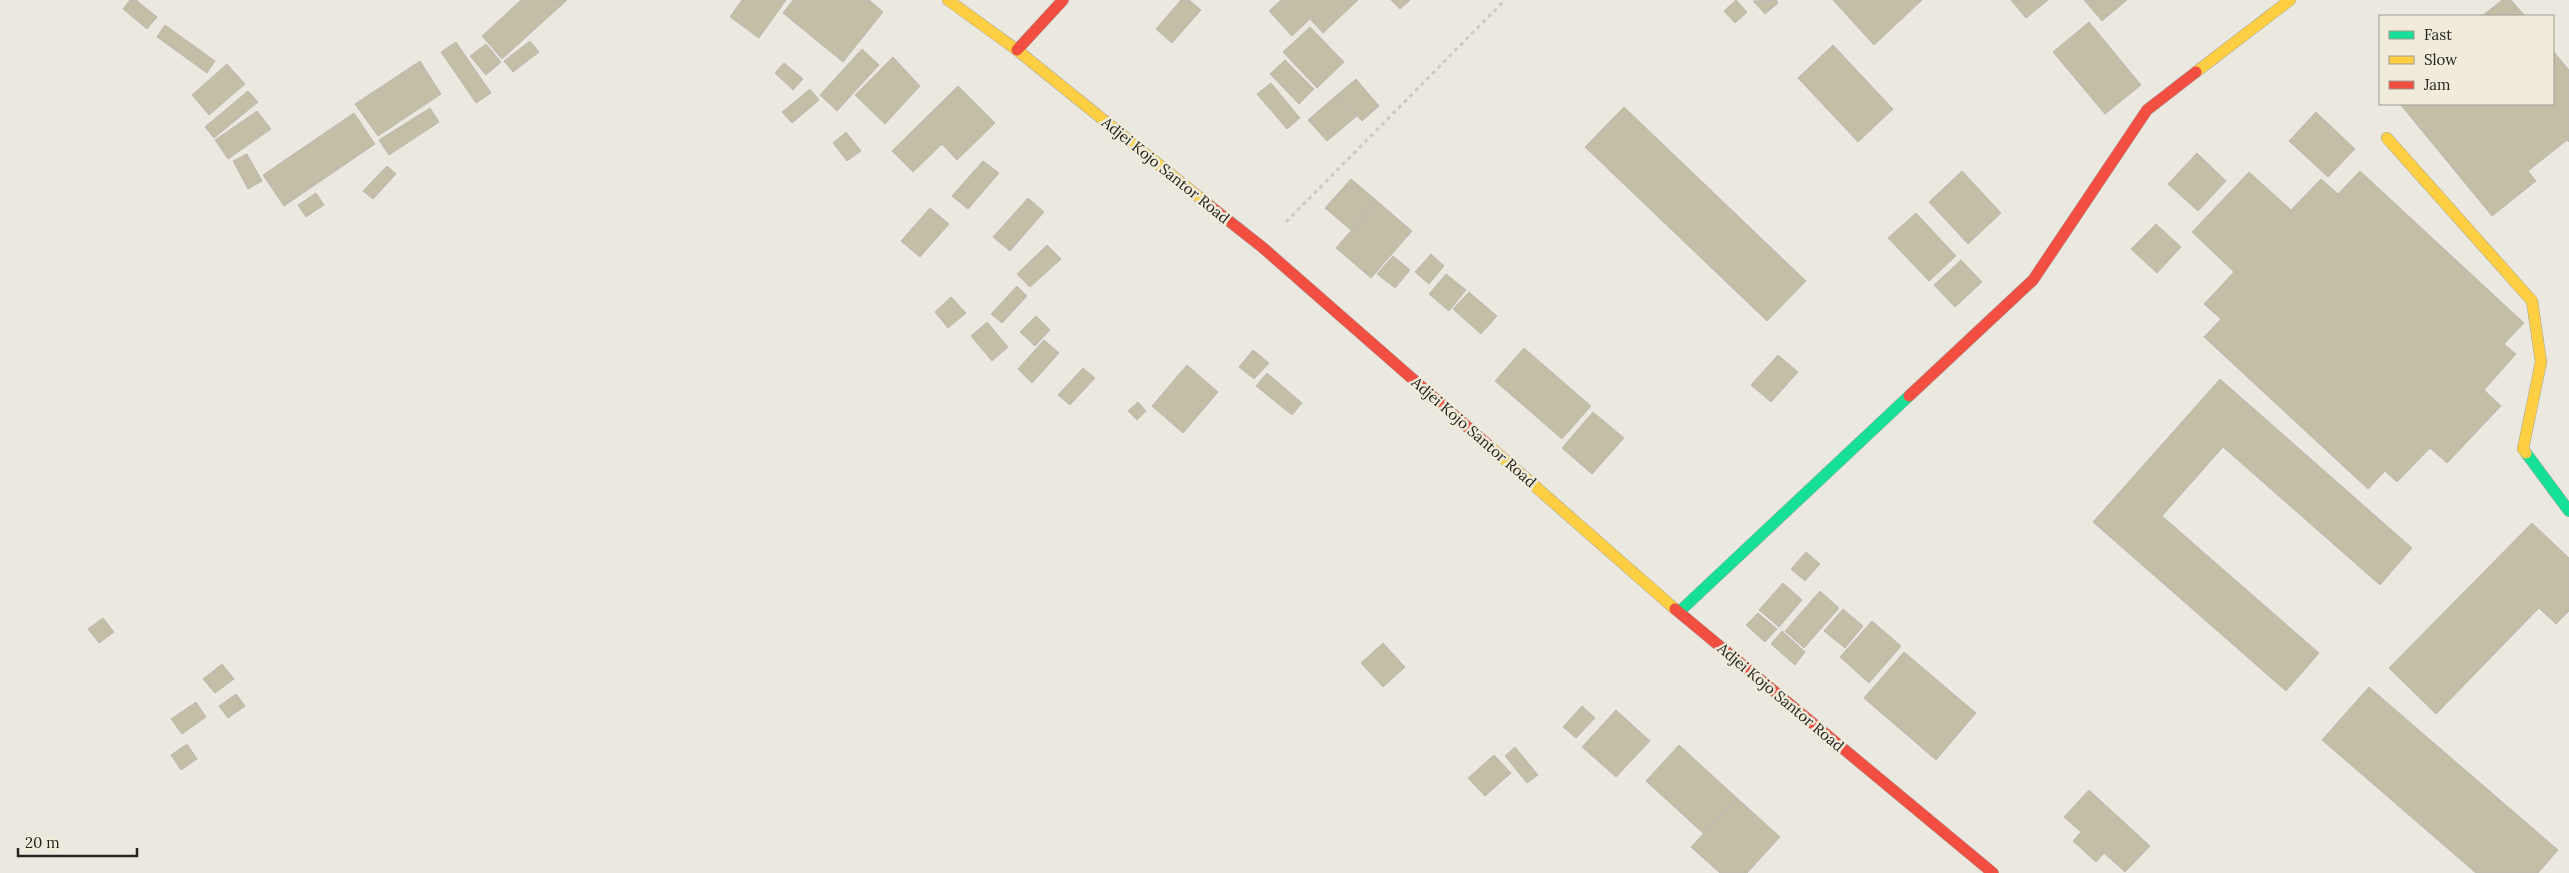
<svg xmlns="http://www.w3.org/2000/svg" width="2569" height="873" viewBox="0 0 2569 873" font-family="Lora,serif">
  <style>
    .building { fill: #c4bea7; stroke: #bcb9b3 }
    .lines { fill: none; stroke-linecap: round; stroke-linejoin: round }
    .fast-casing { stroke: #a6a39d; stroke-width: 12 }
    .slow-casing { stroke: #a6a39d; stroke-width: 12 }
    .jam-casing { stroke: #a6a39d; stroke-width: 12 }
    .path { stroke: #cacac7; stroke-width: 3; stroke-dasharray: 4 4; stroke-linecap: butt }
    .fast { stroke: #16e098; stroke-width: 11 }
    .slow { stroke: #ffcf43; stroke-width: 11 }
    .jam { stroke: #f24e42; stroke-width: 11 }
    .labels { text-anchor: middle; dominant-baseline: central; stroke-width: 5; stroke-linejoin: round; paint-order: stroke }
    .street-label { font-size: 15px; fill: #26241e; stroke: #f0ebdb }
  </style>
  <rect width="100%" height="100%" fill="#ebe8e0"/>
  <path class="building" d="M 130,0 L 136,0 L 157,17 L 147,29 L 123,9 Z
    M 521,0 L 567,0 L 502,59 L 482,36 Z
    M 742,0 L 786,0 L 759,38 L 730,17 Z
    M 793,0 L 869,0 L 883,12 L 843,62 L 783,13 Z
    M 1181,0 L 1189,0 L 1201,10 L 1172,43 L 1156,29 Z
    M 1281,0 L 1358,0 L 1323,33 L 1310,19 L 1292,36 L 1269,11 Z
    M 1391,0 L 1410,0 L 1400,9 Z
    M 1736,0 L 1747,12 L 1735,23 L 1724,11 Z
    M 1776,0 L 1778,3 L 1765,14 L 1753,1 Z
    M 1833,0 L 1922,0 L 1874,45 Z
    M 2011,0 L 2048,0 L 2026,18 Z
    M 2084,0 L 2127,0 L 2102,21 Z
    M 2502,0 L 2511,0 L 2525,16 L 2482,16 Z
    M 2089,22 L 2141,85 L 2105,114 L 2053,52 Z
    M 165,25 L 215,61 L 207,73 L 157,37 Z
    M 1310,27 L 1344,62 L 1317,88 L 1283,52 Z
    M 530,41 L 539,52 L 513,72 L 504,61 Z
    M 456,42 L 491,93 L 476,103 L 441,52 Z
    M 486,44 L 501,62 L 486,75 L 470,56 Z
    M 1833,45 L 1893,109 L 1858,142 L 1798,78 Z
    M 862,49 L 879,65 L 837,111 L 820,95 Z
    M 2553,51 L 2569,70 L 2569,142 L 2567,140 L 2528,171 L 2536,181 L 2492,216 L 2400,104 L 2553,104 Z
    M 893,57 L 920,86 L 885,124 L 855,95 Z
    M 1285,60 L 1314,89 L 1299,104 L 1270,74 Z
    M 420,61 L 441,94 L 378,136 L 355,104 Z
    M 784,63 L 803,79 L 793,90 L 775,73 Z
    M 227,64 L 245,84 L 209,115 L 192,95 Z
    M 1356,79 L 1379,106 L 1362,121 L 1338,94 Z
    M 1271,83 L 1300,118 L 1287,129 L 1257,94 Z
    M 958,86 L 995,123 L 957,160 L 942,144 L 913,172 L 892,151 Z
    M 810,89 L 819,100 L 792,123 L 782,112 Z
    M 248,91 L 258,102 L 214,138 L 205,127 Z
    M 1338,94 L 1357,116 L 1327,141 L 1308,120 Z
    M 1624,107 L 1806,281 L 1767,321 L 1585,147 Z
    M 430,108 L 439,122 L 389,155 L 379,140 Z
    M 257,111 L 271,129 L 228,159 L 215,140 Z
    M 2316,112 L 2355,149 L 2328,177 L 2289,141 Z
    M 354,113 L 375,144 L 284,206 L 263,175 Z
    M 846,132 L 861,151 L 847,161 L 833,143 Z
    M 2197,153 L 2226,181 L 2198,211 L 2168,184 Z
    M 247,154 L 262,181 L 248,189 L 233,161 Z
    M 983,161 L 999,173 L 968,209 L 952,196 Z
    M 387,166 L 396,174 L 373,199 L 363,191 Z
    M 1962,171 L 2001,213 L 1968,244 L 1929,202 Z
    M 2360,171 L 2524,323 L 2504,344 L 2516,354 L 2484,390 L 2501,406 L 2447,463 L 2430,448 L 2397,482 L 2385,471 L 2368,489 L 2204,337 L 2221,319 L 2204,304 L 2234,272 L 2192,232 L 2249,172 L 2291,210 L 2321,179 L 2338,194 Z
    M 1351,179 L 1377,201 L 1352,231 L 1325,208 Z
    M 316,193 L 324,205 L 306,217 L 298,205 Z
    M 1028,198 L 1044,212 L 1010,251 L 993,237 Z
    M 1377,201 L 1412,231 L 1371,278 L 1336,248 Z
    M 930,208 L 949,224 L 920,257 L 901,241 Z
    M 1916,213 L 1956,256 L 1929,281 L 1888,238 Z
    M 2156,224 L 2181,247 L 2157,273 L 2131,249 Z
    M 1047,245 L 1061,259 L 1030,287 L 1017,274 Z
    M 1431,254 L 1444,266 L 1429,284 L 1415,272 Z
    M 1393,256 L 1410,270 L 1395,288 L 1377,274 Z
    M 1961,260 L 1982,282 L 1955,307 L 1934,285 Z
    M 1446,274 L 1466,290 L 1449,311 L 1429,294 Z
    M 1017,286 L 1027,296 L 1002,323 L 991,314 Z
    M 1469,292 L 1497,316 L 1481,334 L 1453,309 Z
    M 951,297 L 966,313 L 948,328 L 935,312 Z
    M 1036,316 L 1050,330 L 1035,346 L 1020,332 Z
    M 987,322 L 1008,347 L 992,361 L 971,336 Z
    M 1044,340 L 1059,353 L 1032,383 L 1018,369 Z
    M 1524,348 L 1591,406 L 1562,439 L 1495,381 Z
    M 1253,350 L 1269,363 L 1254,379 L 1239,367 Z
    M 1778,355 L 1798,372 L 1771,402 L 1751,385 Z
    M 1187,365 L 1218,392 L 1183,433 L 1152,406 Z
    M 1083,368 L 1095,378 L 1070,405 L 1058,395 Z
    M 1267,373 L 1302,403 L 1292,415 L 1256,386 Z
    M 2220,379 L 2412,548 L 2380,585 L 2223,447 L 2162,516 L 2319,653 L 2286,691 L 2093,522 Z
    M 1138,402 L 1146,411 L 1137,420 L 1128,411 Z
    M 1593,412 L 1624,438 L 1592,474 L 1562,448 Z
    M 2532,523 L 2569,558 L 2569,611 L 2556,624 L 2539,608 L 2436,714 L 2389,668 Z
    M 1806,552 L 1820,564 L 1805,581 L 1791,569 Z
    M 1783,583 L 1802,600 L 1779,627 L 1759,610 Z
    M 1820,591 L 1839,608 L 1804,648 L 1785,631 Z
    M 1843,609 L 1863,626 L 1845,648 L 1824,631 Z
    M 1758,613 L 1777,629 L 1765,642 L 1746,625 Z
    M 103,618 L 114,632 L 99,643 L 88,629 Z
    M 1872,621 L 1901,646 L 1869,683 L 1840,657 Z
    M 1782,631 L 1805,652 L 1795,665 L 1771,644 Z
    M 1383,643 L 1405,667 L 1383,687 L 1361,663 Z
    M 1904,652 L 1976,713 L 1936,760 L 1864,698 Z
    M 222,664 L 234,679 L 215,693 L 203,679 Z
    M 2369,687 L 2558,850 L 2538,873 L 2476,873 L 2322,740 Z
    M 236,694 L 245,706 L 228,718 L 219,706 Z
    M 196,702 L 206,717 L 182,734 L 171,719 Z
    M 1582,706 L 1595,718 L 1576,738 L 1563,727 Z
    M 1616,710 L 1650,741 L 1616,777 L 1582,747 Z
    M 187,744 L 197,759 L 181,770 L 171,755 Z
    M 1679,745 L 1737,798 L 1704,834 L 1646,781 Z
    M 1515,747 L 1538,775 L 1527,783 L 1505,756 Z
    M 1494,755 L 1511,773 L 1485,796 L 1468,778 Z
    M 2089,790 L 2150,846 L 2125,872 L 2104,853 L 2096,862 L 2073,841 L 2081,832 L 2064,817 Z
    M 1737,798 L 1780,837 L 1747,873 L 1720,873 L 1691,847 Z"/>
  <g class="lines">
    <defs>
      <path id="fast" d="M 2526,453 L 2569,511
        M 1679,612 L 1909,396"/>
      <path id="slow" d="M 948,0 L 1017,50 L 1210,206
        M 2196,72 L 2290,0
        M 2387,138 L 2532,301 L 2541,362 L 2523,449 L 2526,453
        M 1488,445 L 1675,609"/>
      <path id="jam" d="M 1017,50 L 1063,0
        M 1210,206 L 1262,247 L 1488,445
        M 1909,396 L 2033,280 L 2147,110 L 2196,72
        M 1675,609 L 1993,873"/>
    </defs>
    <use href="#fast" class="fast-casing"/>
    <use href="#slow" class="slow-casing"/>
    <use href="#jam" class="jam-casing"/>
    <path class="path" d="M 1286,222 L 1505,0"/>
    <use href="#fast" class="fast"/>
    <use href="#slow" class="slow"/>
    <use href="#jam" class="jam"/>
  </g>
  <g class="labels">
    <g class="street-label">
      <text transform="translate(1166 170) rotate(39)">Adjei Kojo Santor Road</text>
      <text transform="translate(1474 432) rotate(41)">Adjei Kojo Santor Road</text>
      <text transform="translate(1781 697) rotate(40)">Adjei Kojo Santor Road</text>
    </g>
  </g>
  <rect x="2379" y="15" width="175" height="90" fill="#f0ebdb" stroke="#9f9b8f"/>
  <rect x="2389" y="31" width="25" height="8" fill="#16e098" stroke="#9f9b8f"/>
  <text x="2424" y="40" font-size="15" fill="#26241e">Fast</text>
  <rect x="2389" y="56" width="25" height="8" fill="#ffcf43" stroke="#9f9b8f"/>
  <text x="2424" y="65" font-size="15" fill="#26241e">Slow</text>
  <rect x="2389" y="81" width="25" height="8" fill="#f24e42" stroke="#9f9b8f"/>
  <text x="2424" y="90" font-size="15" fill="#26241e">Jam</text>
  <path d="M18 848v8h119v-8" fill="none" stroke="#26241e" stroke-width="2.5"/>
  <text x="25" y="848" font-size="15" fill="#26241e" stroke="#f0ebdb" stroke-width="4" paint-order="stroke">20 m</text>
</svg>
